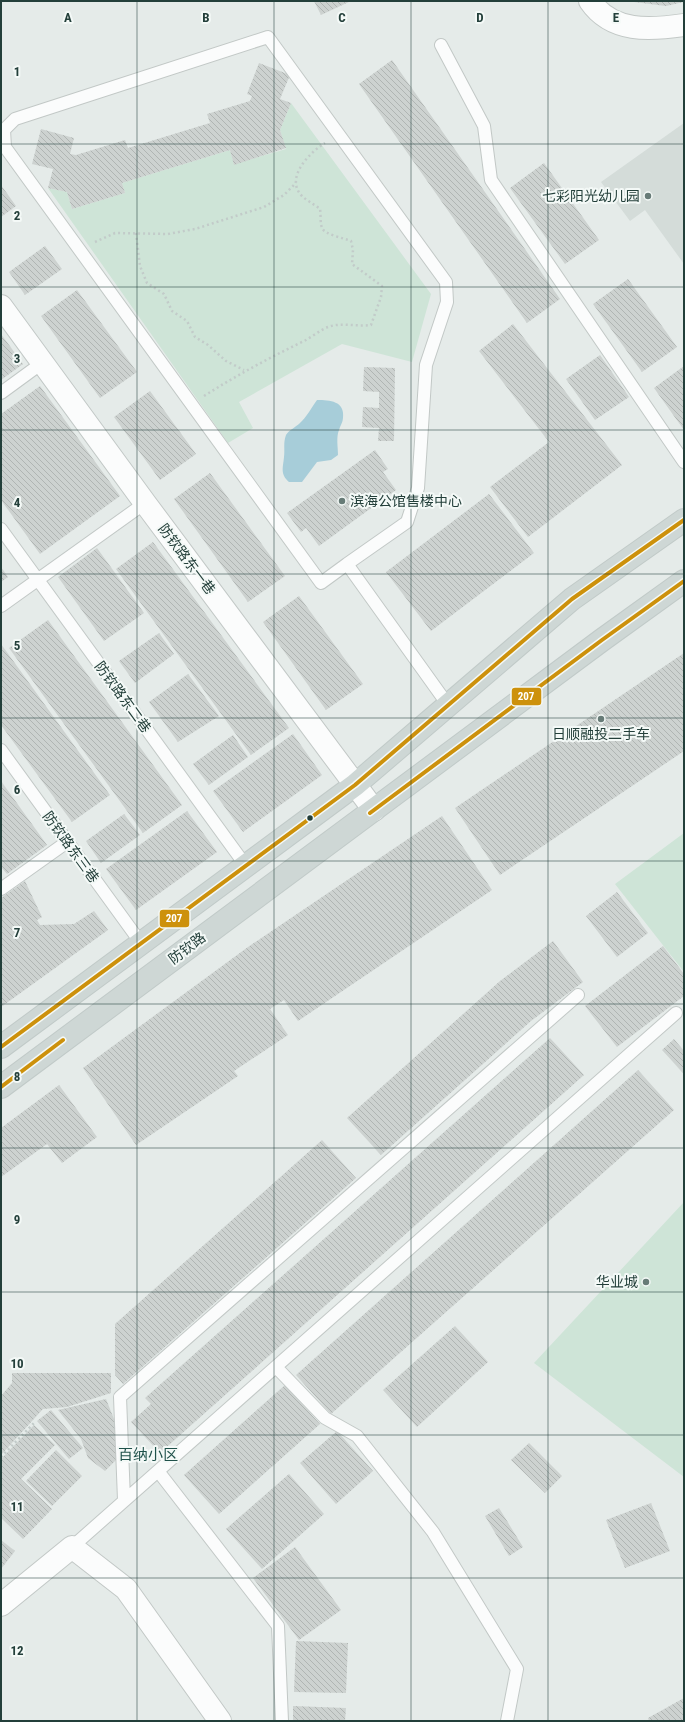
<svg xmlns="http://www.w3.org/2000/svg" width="685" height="1722" viewBox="0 0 685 1722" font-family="'Roboto Condensed','Noto Sans SC',sans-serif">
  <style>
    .built { fill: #d4dcd9 }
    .green { fill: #cee4d7 }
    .water { fill: #a7cdd9 }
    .building { fill: url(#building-back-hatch) }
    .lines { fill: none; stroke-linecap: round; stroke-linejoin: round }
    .service-casing { stroke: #c2c8c6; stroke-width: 14 }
    .minor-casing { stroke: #c2c8c6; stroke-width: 24 }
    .primary-casing { stroke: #c1cac8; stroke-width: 24 }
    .path { stroke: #c2cbc9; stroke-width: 2.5; stroke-dasharray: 2 3; stroke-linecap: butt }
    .service { stroke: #fbfcfc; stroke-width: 12 }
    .minor { stroke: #fbfcfc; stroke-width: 22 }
    .primary { stroke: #ced7d5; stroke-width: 22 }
    .bus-1-casing { stroke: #f4f9f7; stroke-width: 7 }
    .bus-1 { stroke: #cd910c; stroke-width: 4 }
    .grid { fill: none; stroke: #233f3a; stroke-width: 1; stroke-opacity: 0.55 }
    .poi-dot { fill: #677b77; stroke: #f4f9f7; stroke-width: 1.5 }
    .bus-dot { fill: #233f3a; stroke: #f4f9f7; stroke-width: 1.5 }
    .labels { text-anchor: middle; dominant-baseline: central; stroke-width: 4; stroke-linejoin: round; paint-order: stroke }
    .poi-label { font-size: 14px; fill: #233f3a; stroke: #f4f9f7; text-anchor: end }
    .street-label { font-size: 14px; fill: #233f3a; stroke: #f4f9f7 }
    .neighbourhood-label { font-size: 15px; fill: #1f514a; stroke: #f4f9f7 }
    .grid-label { font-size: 13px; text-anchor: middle; font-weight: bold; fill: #233f3a; stroke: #f4f9f7; stroke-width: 4; stroke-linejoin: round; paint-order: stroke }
    .line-badge { stroke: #f4f9f7; stroke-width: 1.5 }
    .badge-label { font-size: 11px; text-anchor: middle; font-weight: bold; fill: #fff }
  </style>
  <defs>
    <pattern id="building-back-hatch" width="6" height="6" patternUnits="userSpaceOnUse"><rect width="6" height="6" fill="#cdd2d0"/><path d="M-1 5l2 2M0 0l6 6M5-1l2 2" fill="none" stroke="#b0b5b3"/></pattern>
  </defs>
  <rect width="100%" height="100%" fill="#e5ebe9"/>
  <path class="built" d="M 684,123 L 684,264 L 645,210 L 630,221 L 601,182 Z"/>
  <path class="green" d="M 291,103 L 431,294 L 412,362 L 342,344 L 239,402 L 253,428 L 228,443 L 48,188 L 67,192 L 72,209 L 125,193 L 122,183 L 230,150 L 234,164 L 286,149 L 280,130 Z
    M 684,833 L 684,972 L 615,884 Z
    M 684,1202 L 684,1477 L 534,1363 Z"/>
  <path class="water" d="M 317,400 C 330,400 345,401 343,418 C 343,422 340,426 339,430 C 336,437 338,447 338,455 L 331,460 L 317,462 L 302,482 L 289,482 C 280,474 283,468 284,457 C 285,449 283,443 286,435 C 289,430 296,427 300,423 C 306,418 312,407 317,400 Z"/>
  <path class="building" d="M 314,1 L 351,1 L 321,15 Z
    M 626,1 L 684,1 L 684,2 L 666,6 Z
    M 392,60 L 560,299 L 527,323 L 359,84 Z
    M 259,63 L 290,75 L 280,99 L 291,103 L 280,130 L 286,148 L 234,165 L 230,150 L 122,183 L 125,193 L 72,209 L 67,192 L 48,188 L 53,169 L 32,164 L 41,129 L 74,138 L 70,154 L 76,155 L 125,140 L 128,148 L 210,123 L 207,114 L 250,101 L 252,96 L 247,94 Z
    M 544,163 L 599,240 L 565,264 L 510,188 Z
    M 1,185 L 16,206 L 1,217 Z
    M 45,246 L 62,269 L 25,295 L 9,272 Z
    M 628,279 L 677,347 L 642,372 L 593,304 Z
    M 77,290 L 137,372 L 100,398 L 41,316 Z
    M 513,324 L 622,465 L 528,537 L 490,487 L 549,442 L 479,351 Z
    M 1,334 L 23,364 L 1,380 Z
    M 600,355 L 629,397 L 595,420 L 566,379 Z
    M 684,366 L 684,430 L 654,388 Z
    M 364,367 L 395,368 L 394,441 L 378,441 L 379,428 L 362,427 L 363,407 L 379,408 L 379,392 L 363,391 Z
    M 40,386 L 120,496 L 40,554 L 1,500 L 1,414 Z
    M 150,391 L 196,454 L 160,480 L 114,417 Z
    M 375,450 L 388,469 L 383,472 L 396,490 L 319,546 L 306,528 L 301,532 L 287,513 Z
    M 210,473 L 285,576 L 248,602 L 174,499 Z
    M 489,494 L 534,553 L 431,631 L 386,572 Z
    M 153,542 L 289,728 L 251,755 L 116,569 Z
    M 97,548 L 144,613 L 104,641 L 58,577 Z
    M 1,567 L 8,577 L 1,582 Z
    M 299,596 L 363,684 L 326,710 L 263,622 Z
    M 48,620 L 182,805 L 143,833 L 9,648 Z
    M 159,633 L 174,654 L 135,683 L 119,661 Z
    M 1,644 L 110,795 L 72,822 L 1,725 Z
    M 684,653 L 684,751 L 500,875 L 455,808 Z
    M 188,674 L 219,716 L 178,742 L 149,702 Z
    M 293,734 L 322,775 L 243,832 L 213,791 Z
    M 233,735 L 248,757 L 209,785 L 193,764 Z
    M 1,781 L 47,845 L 7,874 L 1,867 Z
    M 187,811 L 217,852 L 136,910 L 106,869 Z
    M 124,814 L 140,835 L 101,863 L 86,841 Z
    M 442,816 L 492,890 L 298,1021 L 284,1000 L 270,1009 L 288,1035 L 234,1071 L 238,1076 L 136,1145 L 83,1068 L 248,947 Z
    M 25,881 L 42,917 L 37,920 L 40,925 L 74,924 L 94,911 L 108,930 L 1,1007 L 1,898 Z
    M 617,892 L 648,933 L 617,957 L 586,916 Z
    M 553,941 L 583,982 L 531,1021 L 381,1155 L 347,1118 L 500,981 Z
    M 663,946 L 684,974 L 684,996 L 617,1047 L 585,1006 Z
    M 550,1038 L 584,1075 L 160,1453 L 131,1422 L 151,1404 L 145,1398 Z
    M 674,1039 L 684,1051 L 684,1074 L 662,1050 Z
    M 638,1070 L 674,1110 L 331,1414 L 296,1375 Z
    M 59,1085 L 97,1137 L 62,1163 L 47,1144 L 1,1177 L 1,1128 Z
    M 322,1140 L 356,1178 L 123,1384 L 115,1375 L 115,1324 Z
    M 455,1326 L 488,1362 L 417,1427 L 383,1390 Z
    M 12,1373 L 111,1373 L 111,1393 L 67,1407 L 43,1409 L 1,1455 L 1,1396 L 12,1383 Z
    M 285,1385 L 320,1424 L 219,1514 L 184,1475 Z
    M 106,1399 L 116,1424 L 119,1457 L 105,1471 L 88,1458 L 81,1439 L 58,1410 Z
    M 51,1410 L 83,1448 L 69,1459 L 37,1421 Z
    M 34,1425 L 55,1445 L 21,1479 L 52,1509 L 23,1539 L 1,1518 L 1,1459 Z
    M 337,1431 L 373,1471 L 336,1504 L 300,1463 Z
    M 529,1443 L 562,1476 L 545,1493 L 511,1460 Z
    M 56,1450 L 82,1476 L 52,1506 L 26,1481 Z
    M 289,1474 L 324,1514 L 262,1569 L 226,1529 Z
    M 651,1503 L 670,1551 L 625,1568 L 606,1520 Z
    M 499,1508 L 523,1547 L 509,1556 L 485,1516 Z
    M 1,1540 L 15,1551 L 1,1569 Z
    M 295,1547 L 341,1610 L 299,1640 L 253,1578 Z
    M 296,1641 L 348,1643 L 346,1693 L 294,1692 Z
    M 684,1698 L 684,1721 L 649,1721 L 648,1718 Z
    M 293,1706 L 346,1708 L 345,1721 L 293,1721 Z"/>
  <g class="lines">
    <defs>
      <path id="service" d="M 441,45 L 484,126 L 491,180 L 684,462
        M 1,393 L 42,363
        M 1,529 L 246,866
        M 347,564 L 321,583 L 5,147 L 4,130 L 15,119 L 268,37 L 446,282 L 447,302 L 426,365 L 418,488 L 407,522 L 347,564 L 448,705
        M 1,606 L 145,503
        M 1,750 L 141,943
        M 1,889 L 67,842
        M 276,1367 L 325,1418 L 357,1436 L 433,1532 L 517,1669 L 507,1721
        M 158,1471 L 278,1626 L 282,1721
        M 124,1500 L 120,1397 L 578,995
        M 72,1547 L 676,1013"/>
      <path id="minor" d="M 590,1 C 612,33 650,30 684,25
        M 1,306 L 145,503 L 374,810
        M 1,1605 L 72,1547 L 126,1589 L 220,1721"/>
      <path id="primary" d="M 1,1047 L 355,785 L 572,599 L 684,520
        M 1,1087 L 602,640 L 684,581"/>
    </defs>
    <use href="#service" class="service-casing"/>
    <use href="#minor" class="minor-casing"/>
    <use href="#primary" class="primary-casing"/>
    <path class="path" d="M 136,233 L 140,266 L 147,283 L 164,294 L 172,311 L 187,321 L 195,337 L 208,345 L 226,361 L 244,370
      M 95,242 L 115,233 L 168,234 L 195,229 L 264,207 L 284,195 L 296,183
      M 204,396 C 237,375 269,358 304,341 C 312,337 320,330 328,327 C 341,322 357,327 371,325 L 381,297 L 382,286 L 352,264 L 353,250 L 351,241 C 344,238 325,235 322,228 C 320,223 321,215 320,209 C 314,204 307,201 302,196 C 284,178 310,152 325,143
      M 1,1457 L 34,1423"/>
    <use href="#service" class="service"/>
    <use href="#minor" class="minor"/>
    <use href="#primary" class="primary"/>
    <defs>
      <path id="bus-1" d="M 370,813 L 602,640 L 684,581
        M 1,1047 L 355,785 L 572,599 L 684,520
        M 1,1087 L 63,1040"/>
    </defs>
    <use href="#bus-1" class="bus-1-casing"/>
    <use href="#bus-1" class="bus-1"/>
  </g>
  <path class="grid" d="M 137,1 L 137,1721M 274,1 L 274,1721M 411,1 L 411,1721M 548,1 L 548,1721M 1,144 L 684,144M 1,287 L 684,287M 1,430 L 684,430M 1,574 L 684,574M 1,718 L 684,718M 1,861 L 684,861M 1,1004 L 684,1004M 1,1148 L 684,1148M 1,1292 L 684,1292M 1,1435 L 684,1435M 1,1578 L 684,1578"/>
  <g class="poi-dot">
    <circle cx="648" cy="196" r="4"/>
    <circle cx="342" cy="501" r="4"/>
    <circle cx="601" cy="719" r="4"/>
    <circle cx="646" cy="1282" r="4"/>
  </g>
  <circle class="bus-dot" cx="310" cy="818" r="3.5"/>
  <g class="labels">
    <g class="poi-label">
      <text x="640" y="196">七彩阳光幼儿园</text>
      <text x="350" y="501" text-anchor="start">滨海公馆售楼中心</text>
      <text x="601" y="734" text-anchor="middle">日顺融投二手车</text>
      <text x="638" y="1282">华业城</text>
    </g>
    <g class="street-label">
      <text transform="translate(187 559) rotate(53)">防钦路东一巷</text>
      <text transform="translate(123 697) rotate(54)">防钦路东二巷</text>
      <text transform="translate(71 847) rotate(54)">防钦路东三巷</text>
      <text transform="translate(187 948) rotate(-37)">防钦路</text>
    </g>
    <g class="neighbourhood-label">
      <text x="148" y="1455">百纳小区</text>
    </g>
  </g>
  <g class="grid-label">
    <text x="68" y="22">A</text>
    <text x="206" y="22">B</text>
    <text x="342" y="22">C</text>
    <text x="480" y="22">D</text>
    <text x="616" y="22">E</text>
    <text x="17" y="76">1</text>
    <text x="17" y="220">2</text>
    <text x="17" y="363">3</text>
    <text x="17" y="507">4</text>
    <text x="17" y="650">5</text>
    <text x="17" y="794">6</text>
    <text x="17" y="937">7</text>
    <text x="17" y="1081">8</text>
    <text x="17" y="1224">9</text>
    <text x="17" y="1368">10</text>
    <text x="17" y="1511">11</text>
    <text x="17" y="1655">12</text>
  </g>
  <g class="line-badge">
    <rect x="511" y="687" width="31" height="19" rx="4" fill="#cd910c"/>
    <rect x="159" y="909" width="31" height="19" rx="4" fill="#cd910c"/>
  </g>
  <g class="badge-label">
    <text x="526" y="700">207</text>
    <text x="174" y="922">207</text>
  </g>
  <rect width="685" height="1722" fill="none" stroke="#233f3a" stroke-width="4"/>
</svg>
